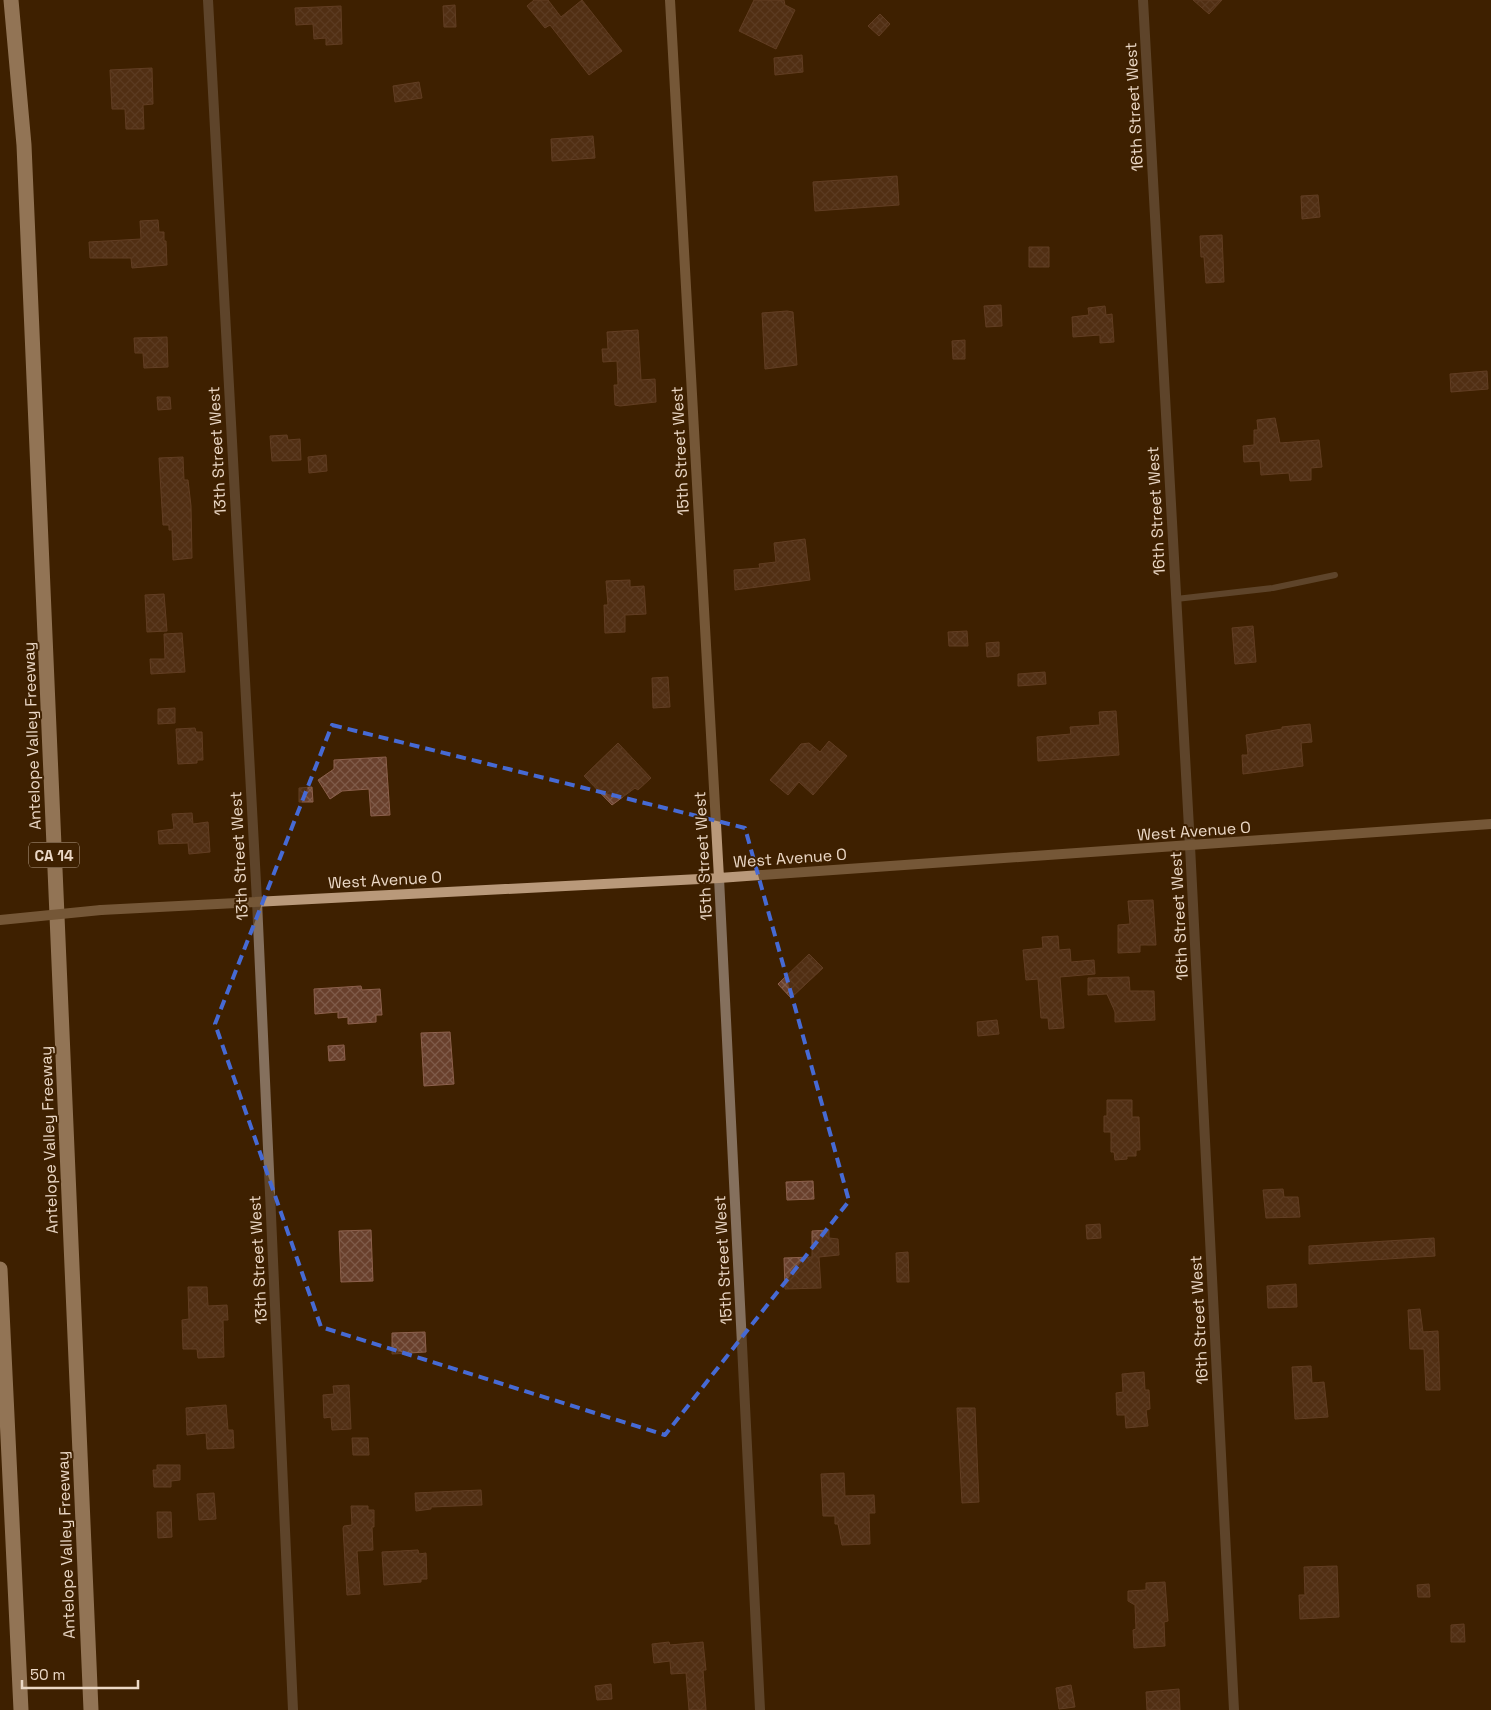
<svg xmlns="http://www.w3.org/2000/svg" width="1491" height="1710" viewBox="0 0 1491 1710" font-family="'Space Grotesk',sans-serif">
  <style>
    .building { fill: url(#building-cross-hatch); stroke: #8c604c }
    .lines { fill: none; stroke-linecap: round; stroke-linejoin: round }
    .lane { stroke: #85705d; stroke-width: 6 }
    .street { stroke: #85705d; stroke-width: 10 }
    .secondary { stroke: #b9997a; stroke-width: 10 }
    .highway { stroke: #f8dabd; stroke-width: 15 }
    .secondary-bridge { stroke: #b9997a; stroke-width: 10 }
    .marked { fill: none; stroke: #466ad4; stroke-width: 4; stroke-dasharray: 10 6; stroke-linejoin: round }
    .labels { text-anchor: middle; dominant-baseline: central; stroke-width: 4; stroke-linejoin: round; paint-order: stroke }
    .shield { fill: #3e2000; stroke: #b7a18b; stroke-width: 1 }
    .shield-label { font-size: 15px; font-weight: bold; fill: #ebd8c6 }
    .street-label { font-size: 16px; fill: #ebd8c6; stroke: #3e2000 }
  </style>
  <defs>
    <pattern id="building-cross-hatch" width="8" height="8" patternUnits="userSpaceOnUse" patternTransform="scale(1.25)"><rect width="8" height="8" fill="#69402c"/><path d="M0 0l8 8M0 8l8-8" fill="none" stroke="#7f5b49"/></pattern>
  </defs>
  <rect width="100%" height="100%" fill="#3e2000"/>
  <path class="building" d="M 534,0 L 548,0 L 561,17 L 582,0 L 622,51 L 589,75 L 550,25 L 545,28 L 527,6 Z
    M 754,0 L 784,0 L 785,5 L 795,10 L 776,49 L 739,31 Z
    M 1193,0 L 1222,0 L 1209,14 Z
    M 455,5 L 456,27 L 444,27 L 443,6 Z
    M 341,6 L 342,44 L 326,45 L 326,38 L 314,39 L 313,24 L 296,25 L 295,8 Z
    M 880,14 L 890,24 L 879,36 L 868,26 Z
    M 802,55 L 803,72 L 775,75 L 774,58 Z
    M 152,68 L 153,104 L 143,105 L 144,129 L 126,129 L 125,109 L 112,109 L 110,70 Z
    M 419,82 L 422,98 L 395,102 L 393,86 Z
    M 593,136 L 595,158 L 552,161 L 551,139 Z
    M 897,176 L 899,205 L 815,211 L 813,182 Z
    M 1318,195 L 1320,217 L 1302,219 L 1301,196 Z
    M 158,220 L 159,232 L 164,232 L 164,241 L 166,241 L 167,265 L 132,268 L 131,258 L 90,258 L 89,242 L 141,239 L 140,221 Z
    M 1222,235 L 1224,282 L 1206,283 L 1204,257 L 1201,257 L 1200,236 Z
    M 1029,247 L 1049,247 L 1049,267 L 1029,267 Z
    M 1001,305 L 1002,326 L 986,327 L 984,306 Z
    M 1105,306 L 1106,315 L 1112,314 L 1114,342 L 1100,343 L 1100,335 L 1073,337 L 1072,317 L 1089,315 L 1088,308 Z
    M 787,311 L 793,312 L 797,365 L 765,369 L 762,313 Z
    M 638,330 L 641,380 L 655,379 L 656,402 L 620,406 L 615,405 L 614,385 L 618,385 L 617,361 L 603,362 L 602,349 L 608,349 L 607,332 Z
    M 167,337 L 168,367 L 144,368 L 143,353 L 135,353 L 134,338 Z
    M 965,340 L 965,359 L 953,359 L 952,341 Z
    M 1487,371 L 1488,389 L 1451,392 L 1450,374 Z
    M 157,397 L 170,397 L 171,409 L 158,410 Z
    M 1275,418 L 1280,443 L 1319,440 L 1322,467 L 1311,468 L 1311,480 L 1290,481 L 1289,473 L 1261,475 L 1260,461 L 1244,462 L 1243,446 L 1254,445 L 1254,430 L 1258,430 L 1257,420 Z
    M 287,435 L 288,440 L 300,439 L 301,460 L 272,461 L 270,436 Z
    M 326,455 L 327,471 L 309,473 L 308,457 Z
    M 183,457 L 184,480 L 188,480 L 191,506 L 192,558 L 173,560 L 172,530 L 169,530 L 169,525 L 163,525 L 159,458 Z
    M 805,539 L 810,580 L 735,590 L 734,570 L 760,568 L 759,564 L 776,562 L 774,543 Z
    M 630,580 L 630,587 L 644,586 L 646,614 L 625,615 L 625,632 L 605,633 L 604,605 L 608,605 L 606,581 Z
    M 164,594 L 167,631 L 147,632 L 145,595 Z
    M 1253,626 L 1256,662 L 1235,664 L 1232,628 Z
    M 967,631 L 968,646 L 949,646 L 948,632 Z
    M 182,633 L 185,672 L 151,674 L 150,659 L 165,659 L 164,634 Z
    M 999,642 L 999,656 L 987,657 L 986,643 Z
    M 1045,672 L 1046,684 L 1018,686 L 1018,674 Z
    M 668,677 L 670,707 L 653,708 L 652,678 Z
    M 175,708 L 175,723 L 158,724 L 158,709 Z
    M 1116,711 L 1119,755 L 1038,761 L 1037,737 L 1071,734 L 1070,727 L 1100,725 L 1099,712 Z
    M 1310,724 L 1312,742 L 1301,743 L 1303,766 L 1243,774 L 1242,755 L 1248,755 L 1246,735 L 1282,729 L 1282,727 Z
    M 195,728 L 196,732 L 202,732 L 203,760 L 197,760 L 197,763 L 178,764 L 176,729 Z
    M 829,741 L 847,756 L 813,795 L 799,782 L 788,795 L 770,780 L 801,744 L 809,743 L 820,752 Z
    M 618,743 L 651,778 L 638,790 L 635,788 L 612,805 L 584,776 Z
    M 386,757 L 390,815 L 371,816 L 369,789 L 342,791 L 330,799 L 318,780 L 334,769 L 334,760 Z
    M 312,787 L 313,802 L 299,802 L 299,788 Z
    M 192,813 L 193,824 L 208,822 L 210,852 L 189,854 L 188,843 L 159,844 L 158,831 L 174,829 L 172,814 Z
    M 1153,900 L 1156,945 L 1140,945 L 1140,952 L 1118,953 L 1118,925 L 1130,924 L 1128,901 Z
    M 1058,936 L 1059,950 L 1070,949 L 1071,962 L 1094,960 L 1095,974 L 1060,977 L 1064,1028 L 1049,1029 L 1048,1018 L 1041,1018 L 1038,979 L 1026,980 L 1023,950 L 1043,948 L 1042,937 Z
    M 809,954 L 823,968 L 791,998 L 778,984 Z
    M 1129,977 L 1130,991 L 1154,991 L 1155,1020 L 1115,1022 L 1115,1012 L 1107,994 L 1088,995 L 1088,978 Z
    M 361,986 L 362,990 L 380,989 L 382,1015 L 376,1015 L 376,1022 L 348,1024 L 348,1017 L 338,1018 L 338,1012 L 315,1014 L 314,989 Z
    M 997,1020 L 999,1034 L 978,1036 L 977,1022 Z
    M 450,1032 L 454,1084 L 424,1086 L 421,1033 Z
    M 344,1045 L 345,1060 L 329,1061 L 328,1046 Z
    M 1107,1100 L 1132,1100 L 1132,1117 L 1139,1117 L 1140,1150 L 1136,1150 L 1136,1156 L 1127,1156 L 1127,1159 L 1115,1160 L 1114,1152 L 1111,1152 L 1111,1132 L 1104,1132 L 1104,1116 L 1107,1116 Z
    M 813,1181 L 814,1199 L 787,1200 L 786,1182 Z
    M 1283,1189 L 1284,1197 L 1298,1197 L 1300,1217 L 1266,1218 L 1263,1190 Z
    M 1100,1224 L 1101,1238 L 1087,1239 L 1086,1225 Z
    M 371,1230 L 373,1281 L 341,1282 L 339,1231 Z
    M 829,1230 L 829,1238 L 838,1239 L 839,1255 L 819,1257 L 821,1288 L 785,1289 L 784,1258 L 812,1257 L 812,1231 Z
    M 1434,1238 L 1435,1256 L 1309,1264 L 1309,1246 Z
    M 908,1252 L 909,1282 L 897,1282 L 896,1253 Z
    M 1296,1284 L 1297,1307 L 1268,1308 L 1267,1286 Z
    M 188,1287 L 207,1287 L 208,1306 L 227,1305 L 228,1320 L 223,1320 L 224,1357 L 198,1358 L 197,1349 L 183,1349 L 182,1320 L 189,1319 Z
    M 1420,1309 L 1423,1332 L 1438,1331 L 1440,1390 L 1426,1390 L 1424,1349 L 1410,1349 L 1408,1310 Z
    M 425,1332 L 426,1352 L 392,1354 L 392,1333 Z
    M 1311,1366 L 1312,1383 L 1324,1382 L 1328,1417 L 1295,1419 L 1292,1367 Z
    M 1144,1372 L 1145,1390 L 1149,1390 L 1150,1409 L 1146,1410 L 1148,1426 L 1126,1428 L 1125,1415 L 1117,1415 L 1116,1393 L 1123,1392 L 1122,1374 Z
    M 349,1385 L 351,1429 L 332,1430 L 331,1417 L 324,1418 L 323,1395 L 334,1394 L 333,1386 Z
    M 226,1405 L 228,1430 L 233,1430 L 234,1448 L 207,1449 L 206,1433 L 187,1435 L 186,1408 Z
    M 957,1408 L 975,1408 L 979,1502 L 962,1503 Z
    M 352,1438 L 368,1438 L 369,1455 L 353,1455 Z
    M 157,1465 L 180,1465 L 180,1480 L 171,1481 L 171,1487 L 154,1487 L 153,1470 L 157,1470 Z
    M 844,1473 L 845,1496 L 874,1495 L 875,1513 L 869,1513 L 870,1544 L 842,1545 L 838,1524 L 835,1524 L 835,1516 L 823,1516 L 821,1474 Z
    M 481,1490 L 482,1505 L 431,1507 L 431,1509 L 416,1511 L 415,1493 Z
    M 214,1493 L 216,1519 L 199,1520 L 197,1494 Z
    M 351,1506 L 368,1506 L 368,1510 L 374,1510 L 374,1527 L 372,1527 L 373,1550 L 357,1551 L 360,1594 L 347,1595 L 343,1528 L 344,1526 L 352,1525 Z
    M 157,1512 L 171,1512 L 172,1537 L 158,1538 Z
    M 418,1550 L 419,1554 L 426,1553 L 427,1579 L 421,1579 L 421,1582 L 384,1585 L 382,1552 Z
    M 1337,1566 L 1339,1617 L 1300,1619 L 1299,1595 L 1305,1595 L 1304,1567 Z
    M 1165,1582 L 1168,1621 L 1164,1622 L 1165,1646 L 1134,1648 L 1133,1630 L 1136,1629 L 1135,1605 L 1128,1601 L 1128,1591 L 1146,1590 L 1146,1583 Z
    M 1429,1584 L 1430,1597 L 1418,1597 L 1417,1585 Z
    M 1464,1624 L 1465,1642 L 1451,1642 L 1451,1625 Z
    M 669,1642 L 670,1645 L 703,1642 L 706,1670 L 703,1670 L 706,1710 L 689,1710 L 686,1673 L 671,1674 L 670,1661 L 654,1663 L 652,1644 Z
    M 611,1684 L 612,1699 L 597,1700 L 595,1686 Z
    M 1071,1685 L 1075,1707 L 1059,1709 L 1056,1688 Z
    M 1179,1689 L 1180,1710 L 1147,1710 L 1146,1692 Z"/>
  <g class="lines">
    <path class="lane" d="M 1176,599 L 1273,588 L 1335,575"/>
    <path class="street" d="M 208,0 L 257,901 L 293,1710
      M 1143,0 L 1190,846 L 1234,1710
      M 719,878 L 760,1710"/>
    <path class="secondary" d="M 670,0 L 719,878
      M 101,910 L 719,878 L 1491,824"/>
    <path class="highway" d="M 11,0 L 24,145 L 91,1710
      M 0,1269 L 21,1710"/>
    <path class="secondary-bridge" d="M 0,920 L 101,910"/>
  </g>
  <path d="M0 0H1491V1710H0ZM 332,725 L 745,828 L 849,1201 L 665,1435 L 321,1327 L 215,1024 Z" fill="#3e2000" fill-opacity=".55" fill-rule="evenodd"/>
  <path class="marked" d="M 332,725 L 745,828 L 849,1201 L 665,1435 L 321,1327 L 215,1024 Z"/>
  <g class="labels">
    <rect class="shield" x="29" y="842.5" width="50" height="25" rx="4"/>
    <g class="shield-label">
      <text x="54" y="855">CA 14</text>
    </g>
    <g class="street-label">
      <text transform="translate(1134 107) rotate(-93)">16th Street West</text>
      <text transform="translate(217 451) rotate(-93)">13th Street West</text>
      <text transform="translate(680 451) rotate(-93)">15th Street West</text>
      <text transform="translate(1156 511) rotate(-93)">16th Street West</text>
      <text transform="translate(32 736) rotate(-92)">Antelope Valley Freeway</text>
      <text transform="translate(1194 831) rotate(-4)">West Avenue O</text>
      <text transform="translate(239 856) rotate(-93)">13th Street West</text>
      <text transform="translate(703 856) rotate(-93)">15th Street West</text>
      <text transform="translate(790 858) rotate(-4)">West Avenue O</text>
      <text transform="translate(385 880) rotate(-3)">West Avenue O</text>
      <text transform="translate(1179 916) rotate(-93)">16th Street West</text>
      <text transform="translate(49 1140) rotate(-92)">Antelope Valley Freeway</text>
      <text transform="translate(258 1260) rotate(-93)">13th Street West</text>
      <text transform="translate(723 1260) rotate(-93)">15th Street West</text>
      <text transform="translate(1199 1320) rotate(-93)">16th Street West</text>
      <text transform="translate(66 1545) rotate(-92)">Antelope Valley Freeway</text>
    </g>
  </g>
  <path d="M22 1680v8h116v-8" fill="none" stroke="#ebd8c6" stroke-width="2.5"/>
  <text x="30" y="1680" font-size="15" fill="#ebd8c6" stroke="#3e2000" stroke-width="4" paint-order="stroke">50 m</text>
</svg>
